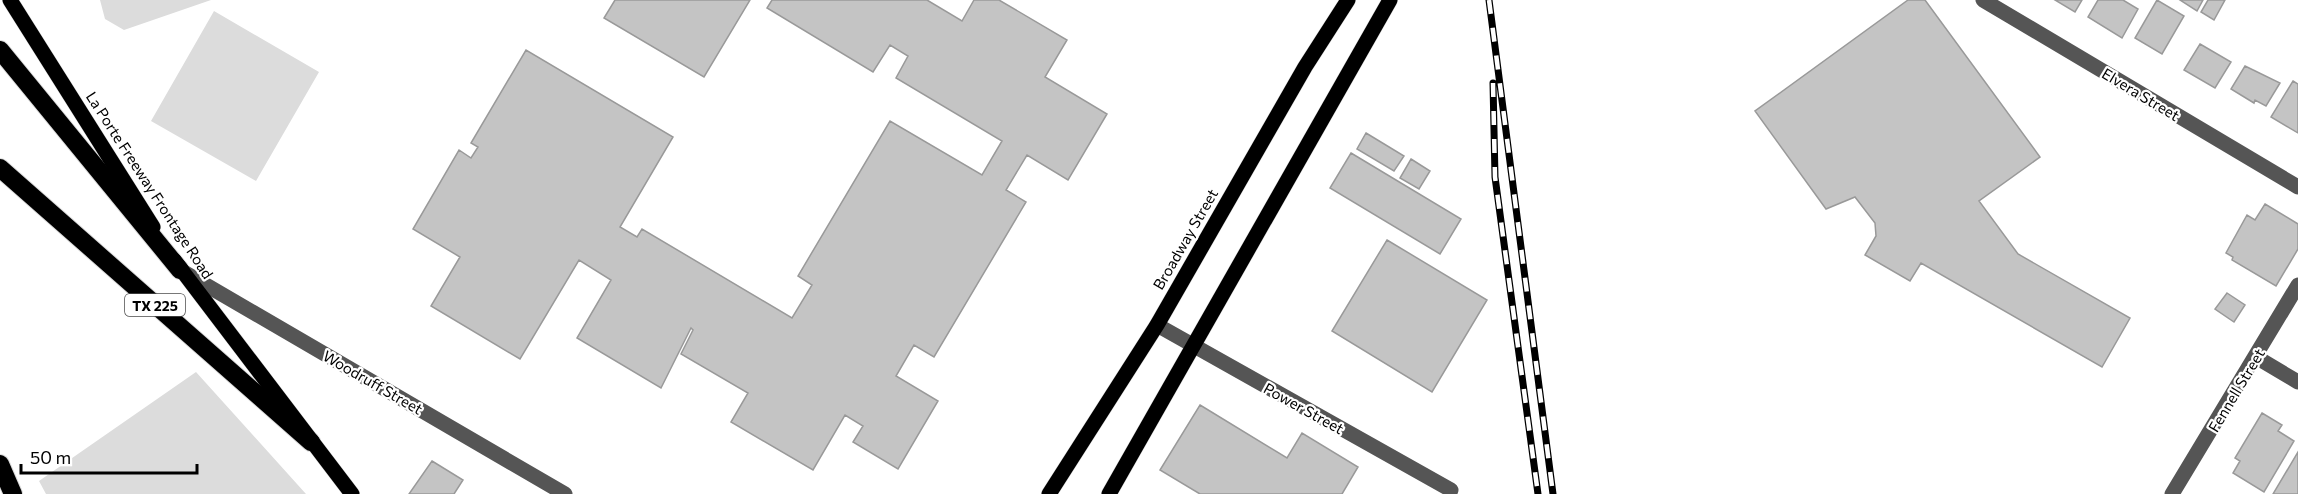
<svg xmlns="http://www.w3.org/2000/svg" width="2298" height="494" viewBox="0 0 2298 494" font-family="Commissioner,sans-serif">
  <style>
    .green { fill: #dcdcdc }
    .building { fill: #c4c4c4; stroke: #999; stroke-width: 1.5 }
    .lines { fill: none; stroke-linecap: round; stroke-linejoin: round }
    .major-casing { stroke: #dbdbdb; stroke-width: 16 }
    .highway-casing { stroke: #dbdbdb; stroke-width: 20 }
    .minor { stroke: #555; stroke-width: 15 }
    .major { stroke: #000; stroke-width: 15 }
    .highway { stroke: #000; stroke-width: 18 }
    .rail-casing { stroke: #000; stroke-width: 7 }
    .rail { stroke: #fff; stroke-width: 4.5; stroke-dasharray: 14; stroke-linecap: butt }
    .labels { text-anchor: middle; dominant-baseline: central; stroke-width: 4.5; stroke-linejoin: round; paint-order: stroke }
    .shield { fill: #fff; stroke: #4c4c4c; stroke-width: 1.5 }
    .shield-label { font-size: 14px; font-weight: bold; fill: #000 }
    .street-label { font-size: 15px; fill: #000; stroke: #fff }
  </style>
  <rect width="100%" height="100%" fill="#fff"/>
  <path class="green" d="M 100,0 L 211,0 L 124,30 L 105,19 Z
    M 214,11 L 319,72 L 256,181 L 151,121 Z
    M 196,372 L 306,494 L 46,494 L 39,481 Z"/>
  <path class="building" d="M 615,0 L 750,0 L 704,77 L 604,18 Z
    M 772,0 L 927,0 L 962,21 L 974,0 L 999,0 L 1067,40 L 1045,77 L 1107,114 L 1068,180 L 1027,155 L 1006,190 L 1026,202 L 934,357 L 914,345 L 896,376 L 938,401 L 898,469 L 853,442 L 863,426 L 845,415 L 813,470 L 731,422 L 748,393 L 681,354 L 693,330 L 691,328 L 661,388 L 577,338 L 611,280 L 579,260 L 520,359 L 431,306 L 460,257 L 413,229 L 459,150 L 471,158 L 478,147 L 471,143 L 526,50 L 673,137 L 620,227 L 637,237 L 642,229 L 792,318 L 812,285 L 798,276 L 890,121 L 982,175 L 1002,141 L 896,78 L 908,56 L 890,45 L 873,72 L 767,8 Z
    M 1908,0 L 1925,0 L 2040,157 L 1979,201 L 2018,254 L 2130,318 L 2102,367 L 1921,263 L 1910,281 L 1865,255 L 1876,236 L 1875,223 L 1855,197 L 1826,209 L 1755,111 Z
    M 2055,0 L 2082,0 L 2075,12 Z
    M 2098,0 L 2123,0 L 2138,9 L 2122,38 L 2088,17 Z
    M 2157,0 L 2184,16 L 2162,54 L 2135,38 Z
    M 2180,0 L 2203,0 L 2197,11 Z
    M 2208,0 L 2225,0 L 2214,20 L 2201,12 Z
    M 2200,44 L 2231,62 L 2215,88 L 2184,70 Z
    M 2245,66 L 2280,83 L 2266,106 L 2255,100 L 2254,103 L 2231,89 Z
    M 2293,81 L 2298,84 L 2298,133 L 2271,117 Z
    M 1366,133 L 1404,156 L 1394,171 L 1357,149 Z
    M 1351,153 L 1461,219 L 1440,254 L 1330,188 Z
    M 1411,159 L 1430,171 L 1419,189 L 1400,178 Z
    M 2265,204 L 2298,224 L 2298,249 L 2276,286 L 2232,260 L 2233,257 L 2226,253 L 2247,215 L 2255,220 Z
    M 1387,240 L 1487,300 L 1432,392 L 1332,331 Z
    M 2227,293 L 2245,305 L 2234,322 L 2215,309 Z
    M 1200,405 L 1287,458 L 1302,433 L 1358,467 L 1342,494 L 1200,494 L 1160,470 Z
    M 2262,413 L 2282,425 L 2278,431 L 2294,441 L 2264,492 L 2233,473 L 2240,461 L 2235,458 Z
    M 2298,452 L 2298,494 L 2273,494 Z
    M 432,461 L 463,480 L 454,494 L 409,494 Z"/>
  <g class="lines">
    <defs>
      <path id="major" d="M 10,0 L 153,227
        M 174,260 L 352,494
        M 1049,494 L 1157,325 L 1305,67 L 1348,0
        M 1109,494 L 1390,0"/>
      <path id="highway" d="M 0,50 L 180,270
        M 0,168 L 311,442
        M 0,464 L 13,494"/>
    </defs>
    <use href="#major" class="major-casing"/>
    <use href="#highway" class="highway-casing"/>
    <path class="minor" d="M 1983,0 L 2298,187
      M 182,271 L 565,494
      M 1157,325 L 1451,490
      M 2256,357 L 2298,382
      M 2172,494 L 2298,285"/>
    <use href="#major" class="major"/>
    <use href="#highway" class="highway"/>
    <defs>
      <path id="rail" d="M 1489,0 L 1553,494
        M 1493,83 L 1495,177 L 1538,494"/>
    </defs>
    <use href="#rail" class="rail-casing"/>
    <use href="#rail" class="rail"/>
  </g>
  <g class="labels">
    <rect class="shield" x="125" y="294" width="60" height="22" rx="4.5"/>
    <g class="shield-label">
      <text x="155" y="305">TX 225</text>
    </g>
    <g class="street-label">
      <text transform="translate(2141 94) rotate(31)">Elvera Street</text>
      <text transform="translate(150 185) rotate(57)">La Porte Freeway Frontage Road</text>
      <text transform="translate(1185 239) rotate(-60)">Broadway Street</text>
      <text transform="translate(373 382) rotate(30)">Woodruff Street</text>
      <text transform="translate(2236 390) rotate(-59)">Fennell Street</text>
      <text transform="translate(1304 408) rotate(29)">Power Street</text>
    </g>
  </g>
  <path d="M21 464v9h176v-9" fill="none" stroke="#000000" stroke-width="3"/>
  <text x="30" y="464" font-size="18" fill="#000000" stroke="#ffffff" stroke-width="4.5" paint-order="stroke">50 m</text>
</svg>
